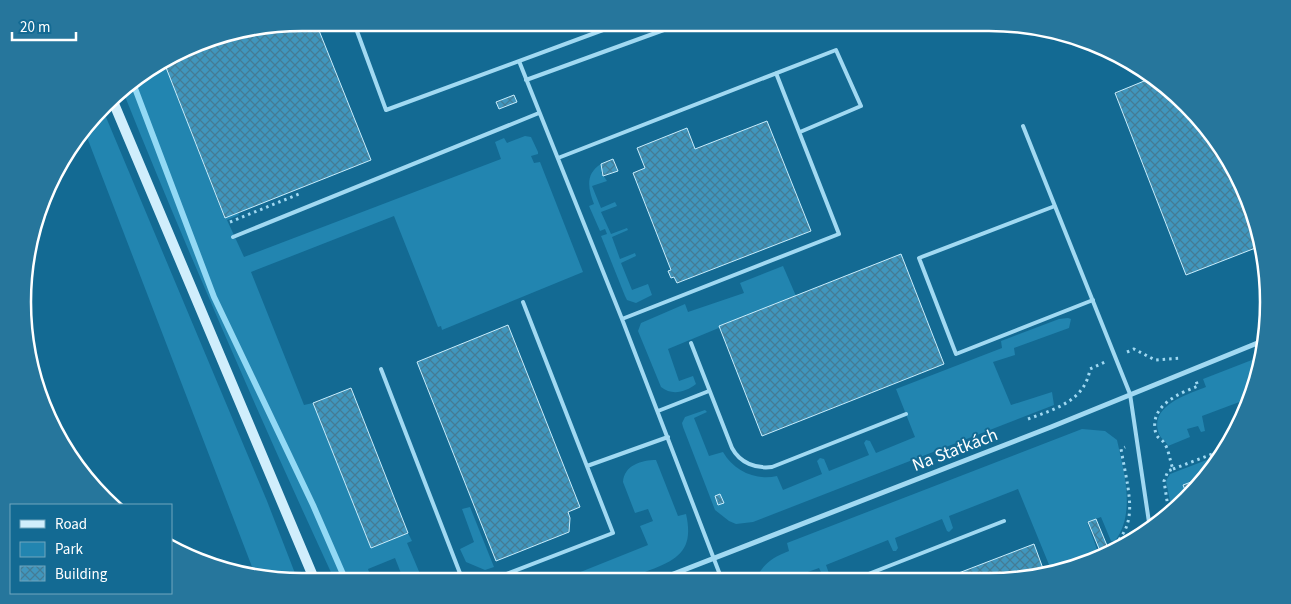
<svg xmlns="http://www.w3.org/2000/svg" width="1291" height="604" viewBox="0 0 1291 604" font-family="'Source Sans 3',sans-serif">
  <style>
    .green { fill: #2285b0 }
    .lines { fill: none; stroke-linecap: round; stroke-linejoin: round }
    .stream { stroke: #93d9f5; stroke-width: 6 }
    .building { fill: url(#building-cross-hatch); stroke: #c9edfc }
    .path { stroke: #a1d9f2; stroke-width: 3; stroke-dasharray: 2.5 4; stroke-linecap: butt }
    .service { stroke: #a1d9f2; stroke-width: 4 }
    .minor { stroke: #a1d9f2; stroke-width: 5 }
    .secondary { stroke: #d0eefc; stroke-width: 10 }
    .labels { text-anchor: middle; dominant-baseline: central; stroke-width: 4; stroke-linejoin: round; paint-order: stroke }
    .street-label { font-size: 18px; fill: #fff; stroke: #136a93 }
    .rim { fill: none; stroke: #fff; stroke-width: 2.5 }
  </style>
  <defs>
    <pattern id="building-cross-hatch" width="8" height="8" patternUnits="userSpaceOnUse" patternTransform="scale(1.25)"><rect width="8" height="8" fill="#4096bd"/><path d="M0 0l8 8M0 8l8-8" fill="none" stroke="#447c95"/></pattern>
  </defs>
  <rect width="100%" height="100%" fill="#136a93"/>
  <path class="green" d="M 165,65 L 224,217 L 238,212 L 239,215 L 227,220 L 244,257 L 501,159 L 495,142 L 504,138 L 507,143 L 525,136 L 531,137 L 538,152 L 538,154 L 531,156 L 534,163 L 540,162 L 583,272 L 442,330 L 441,326 L 438,327 L 394,216 L 251,272 L 304,405 L 313,403 L 371,547 L 408,533 L 412,541 L 407,543 L 423,581 L 404,581 L 395,558 L 368,569 L 372,581 L 335,581 C 260,419 189,255 122,89 Z
    M 103,110 L 267,501 L 298,581 L 254,572 L 85,132 Z
    M 601,164 L 603,171 L 601,172 L 607,181 L 592,186 L 601,208 L 615,202 L 617,206 L 601,212 L 611,234 L 627,228 L 628,230 L 612,237 L 620,259 L 635,253 L 636,256 L 621,263 L 632,290 L 648,284 L 652,295 L 636,303 L 627,300 L 625,296 L 601,236 L 607,234 L 605,229 L 600,231 L 589,206 L 594,204 C 588,188 585,174 601,164 Z
    M 783,266 L 796,296 L 668,349 L 679,381 L 693,376 L 696,384 C 686,392 672,396 661,387 L 638,331 L 641,323 L 685,304 L 688,312 L 744,293 L 740,283 Z
    M 1068,318 L 1071,319 L 1069,328 L 1014,348 L 1015,355 L 993,362 L 1011,405 L 1052,392 L 1054,405 L 753,522 L 736,524 L 729,521 L 715,510 L 683,427 L 682,423 L 685,417 L 705,410 L 707,412 L 694,418 L 709,456 L 723,452 C 734,471 756,481 777,476 L 783,490 L 822,474 L 817,461 L 820,458 L 824,459 L 829,471 L 869,455 L 864,443 L 866,440 L 870,441 L 876,453 L 915,437 L 896,389 L 1002,348 L 1001,341 L 1059,319 Z
    M 1257,358 L 1246,411 L 1242,401 L 1202,416 L 1205,431 L 1201,432 L 1198,426 L 1187,429 L 1190,437 L 1168,446 C 1166,441 1161,439 1159,434 C 1148,406 1188,394 1206,387 L 1203,379 Z
    M 1082,429 L 1105,431 L 1117,440 C 1124,472 1136,513 1115,541 L 1111,541 L 1101,517 L 1087,522 L 1098,552 L 1097,554 L 1052,572 L 1018,489 L 949,516 L 953,528 L 949,532 L 947,531 L 942,519 L 895,538 L 898,548 L 896,551 L 893,551 L 888,540 L 826,565 L 830,576 L 828,579 L 824,578 L 819,568 L 794,577 L 795,580 L 755,580 C 763,564 773,557 789,551 L 787,543 Z
    M 1217,456 L 1218,459 L 1208,475 L 1183,485 L 1187,495 L 1172,511 L 1166,481 L 1170,474 Z
    M 656,460 L 678,516 L 686,514 C 694,549 679,559 650,570 C 641,573 633,579 624,580 C 605,584 578,581 558,581 L 648,545 L 640,526 L 653,521 L 648,509 L 635,513 L 623,482 C 624,465 642,460 656,460 Z
    M 470,507 L 494,567 L 485,570 L 466,562 L 460,549 L 474,542 L 462,509 Z"/>
  <g class="lines">
    <path class="stream" d="M 133,83 L 214,297 L 313,505 L 346,581"/>
  </g>
  <path class="building" d="M 302,22 L 316,23 L 371,160 L 225,218 L 165,65 L 212,37 Z
    M 1149,79 L 1186,104 L 1247,195 L 1258,247 L 1186,275 L 1115,93 Z
    M 514,95 L 517,102 L 499,109 L 496,102 Z
    M 767,121 L 811,231 L 677,283 L 674,277 L 671,278 L 668,271 L 671,270 L 633,173 L 645,168 L 637,148 L 687,128 L 695,149 Z
    M 613,159 L 618,171 L 603,176 L 601,164 Z
    M 901,254 L 944,364 L 762,436 L 719,326 Z
    M 508,325 L 580,507 L 568,512 L 570,518 L 569,532 L 496,561 L 417,362 Z
    M 351,388 L 408,533 L 371,548 L 313,403 Z
    M 1207,476 L 1187,495 L 1183,485 Z
    M 720,494 L 724,503 L 718,505 L 715,496 Z
    M 1096,519 L 1108,548 L 1100,551 L 1088,522 Z
    M 1034,544 L 1045,574 L 1026,579 L 943,579 Z"/>
  <g class="lines">
    <path class="path" d="M 230,222 L 299,194
      M 1127,352 L 1134,349 L 1155,360 L 1181,358
      M 1028,419 C 1055,409 1085,401 1090,369 L 1105,362
      M 1173,469 L 1223,450
      M 1169,514 L 1164,481 L 1168,471 L 1173,469 C 1170,462 1169,449 1164,443 C 1162,439 1158,439 1156,434 C 1148,406 1178,394 1198,386 L 1196,381
      M 1081,564 C 1145,538 1131,506 1121,449 L 1125,447"/>
    <path class="service" d="M 354,23 L 386,110 L 622,23
      M 519,61 L 622,319 L 722,580
      M 526,80 L 683,23
      M 1023,126 L 1130,394 L 1150,529
      M 558,158 L 836,50 L 861,106 L 800,132
      M 1055,206 L 919,258 L 956,354 L 1093,300
      M 233,237 L 539,113
      M 622,319 L 839,234 L 776,73
      M 691,343 L 732,448 C 740,463 756,469 772,467 L 906,414
      M 381,369 L 463,581
      M 658,411 L 709,391
      M 587,466 L 668,437
      M 853,580 L 1004,521
      M 488,581 L 613,533 L 523,302"/>
    <path class="minor" d="M 658,580 L 1051,427 L 1260,342"/>
    <path class="secondary" d="M 112,99 L 315,581"/>
  </g>
  <g class="labels">
    <g class="street-label">
      <text transform="translate(955 450) rotate(-21)">Na Statkách</text>
    </g>
  </g>
  <path d="M0 0H1291V604H0ZM302 31H989A271 271 0 0 1 1260 302V302A271 271 0 0 1 989 573H302A271 271 0 0 1 31 302V302A271 271 0 0 1 302 31Z" fill="#26769c" fill-rule="evenodd"/>
  <path class="rim" d="M302 31H989A271 271 0 0 1 1260 302V302A271 271 0 0 1 989 573H302A271 271 0 0 1 31 302V302A271 271 0 0 1 302 31Z"/>
  <rect x="10" y="504" width="162" height="90" fill="#136a93" stroke="#71a6be"/>
  <rect x="20" y="520" width="25" height="8" fill="#d0eefc" stroke="#71a6be"/>
  <text x="55" y="529" font-size="15" fill="#ffffff">Road</text>
  <rect x="20" y="542" width="25" height="15" fill="#2285b0" stroke="#71a6be"/>
  <text x="55" y="554" font-size="15" fill="#ffffff">Park</text>
  <rect x="20" y="566" width="25" height="15" fill="url(#building-cross-hatch)" stroke="#71a6be"/>
  <text x="55" y="579" font-size="15" fill="#ffffff">Building</text>
  <path d="M12 32v8h64v-8" fill="none" stroke="#ffffff" stroke-width="2.5"/>
  <text x="20" y="32" font-size="15" fill="#ffffff" stroke="#136a93" stroke-width="4" paint-order="stroke">20 m</text>
</svg>
